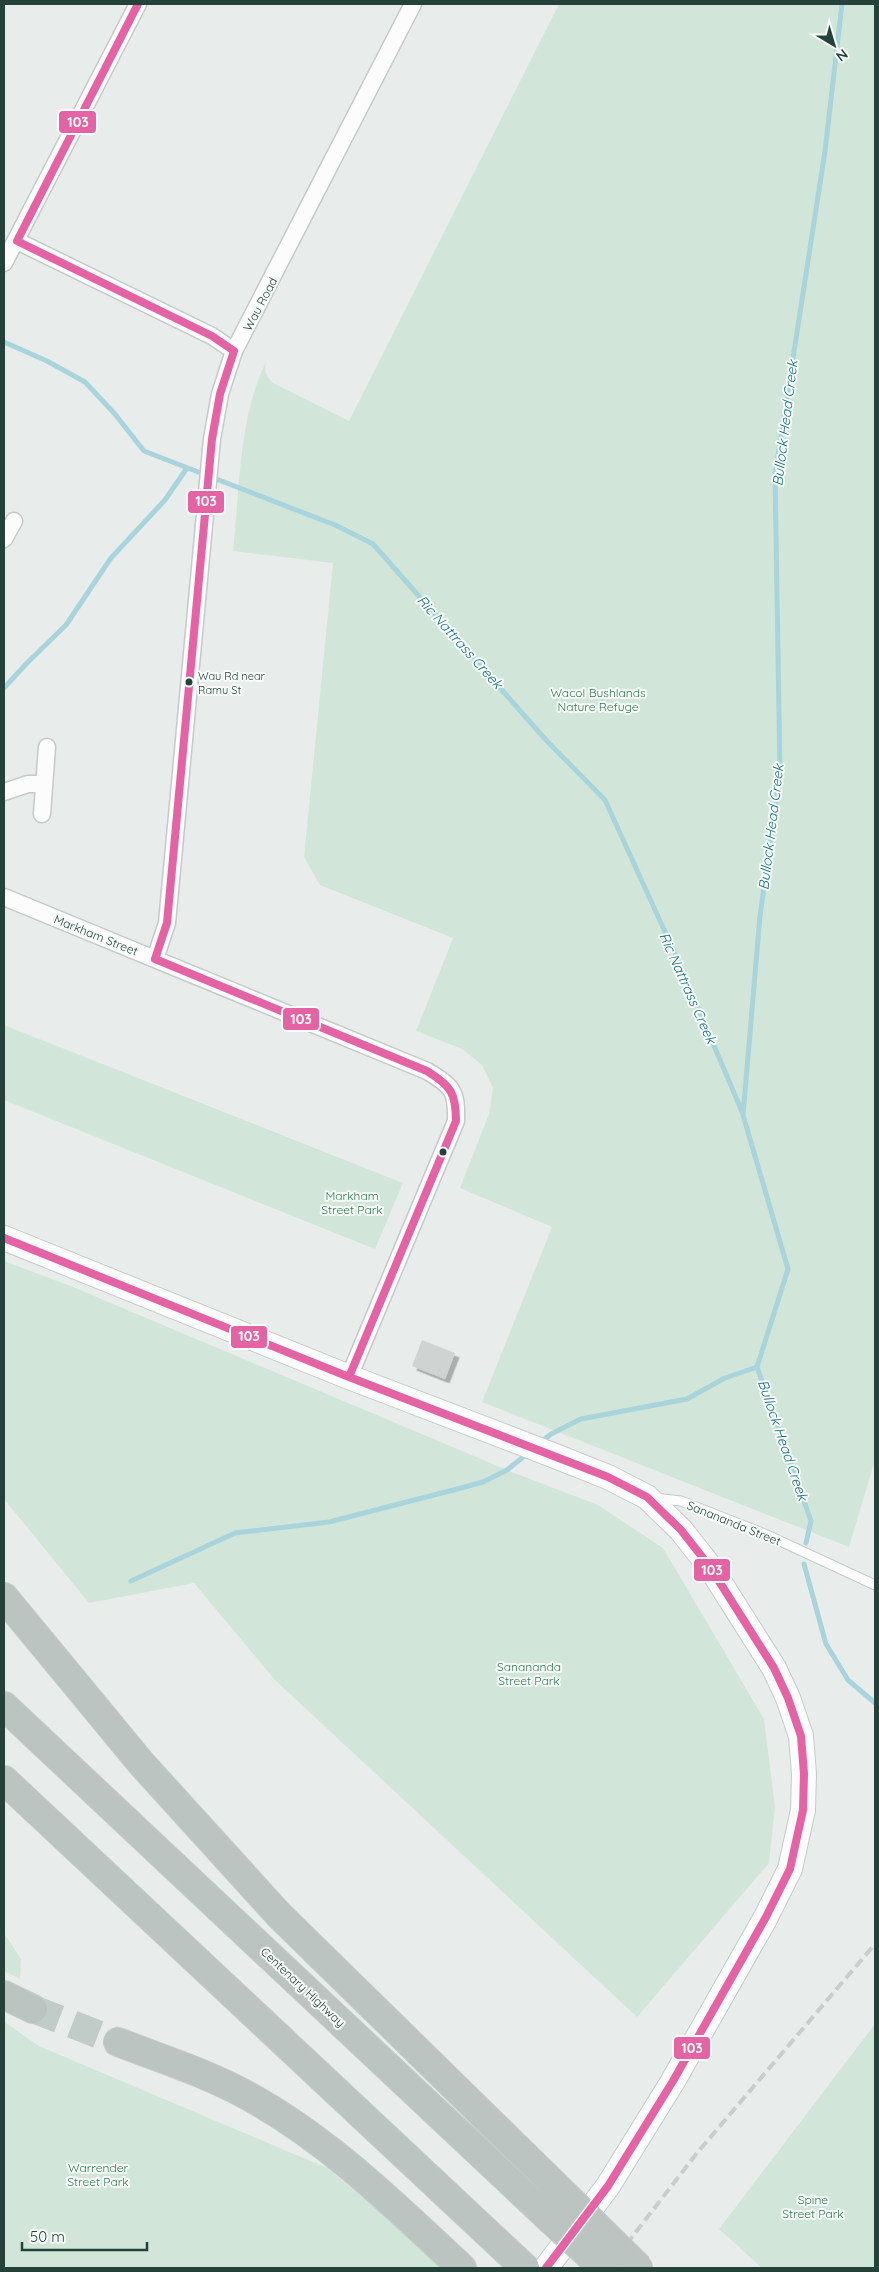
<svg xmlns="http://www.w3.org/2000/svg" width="879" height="2272" viewBox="0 0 879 2272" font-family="Quicksand,sans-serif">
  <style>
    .green { fill: #d1e6d8 }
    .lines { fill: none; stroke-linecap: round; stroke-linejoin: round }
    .stream { stroke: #a9d4db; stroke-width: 5 }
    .building { fill: #cfd4d2; filter: url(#shadow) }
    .highway-tunnel { stroke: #c1cbc8; stroke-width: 28; stroke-dasharray: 28 14; stroke-linecap: butt }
    .lane-casing { stroke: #c5cac8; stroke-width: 11 }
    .street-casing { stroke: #c5cac8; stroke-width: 19 }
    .secondary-casing { stroke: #c3cbc8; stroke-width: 26 }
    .highway-casing { stroke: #c3ccc9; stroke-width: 30 }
    .lane { stroke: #fcfcfc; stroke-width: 9 }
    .street { stroke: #fcfcfc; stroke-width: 16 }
    .secondary { stroke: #fcfcfc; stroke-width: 24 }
    .highway { stroke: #bcc4c2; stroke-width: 28 }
    .rail { stroke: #c9cdcc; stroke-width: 4; stroke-dasharray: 10 5; stroke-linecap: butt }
    .highway-bridge-casing { stroke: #c3ccc9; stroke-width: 30; stroke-linecap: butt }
    .highway-bridge { stroke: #bcc4c2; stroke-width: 28 }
    .bus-1-casing { stroke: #f7fbf9; stroke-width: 11 }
    .bus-1 { stroke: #e463a4; stroke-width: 8 }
    .bus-dot { fill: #24423a; stroke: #f7fbf9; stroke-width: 2 }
    .labels { text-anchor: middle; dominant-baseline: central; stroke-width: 4; stroke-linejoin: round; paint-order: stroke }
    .bus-label { font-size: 11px; fill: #24423a; stroke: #f7fbf9; text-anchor: start }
    .street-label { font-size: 12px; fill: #24423a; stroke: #f7fbf9 }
    .park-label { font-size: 12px; fill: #2d7a4b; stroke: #f7fbf9 }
    .water-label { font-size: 14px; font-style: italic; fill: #1c6f80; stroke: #f7fbf9 }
    .line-badge { stroke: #f7fbf9; stroke-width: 2 }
    .badge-label { font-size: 14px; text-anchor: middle; font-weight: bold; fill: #fff }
  </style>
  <defs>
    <filter id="shadow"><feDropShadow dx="4.5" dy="4.5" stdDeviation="0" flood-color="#0004"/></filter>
  </defs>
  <rect width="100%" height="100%" fill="#e8edeb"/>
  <path class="green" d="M 559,4 L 875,4 L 875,1460 L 849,1547 L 482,1402 L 552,1227 L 460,1188 L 489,1114 L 493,1088 L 482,1065 L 462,1049 L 416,1031 L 453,938 L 320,885 L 304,857 L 333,563 L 233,551 C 240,489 238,419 266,362 C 264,372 266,376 273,383 L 349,421 Z
    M 4,1025 L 403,1183 L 375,1249 L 4,1100 Z
    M 4,1261 L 73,1287 L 507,1470 L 598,1505 L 663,1548 L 764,1719 L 775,1807 L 769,1863 L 637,2017 L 275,1680 L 194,1583 L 89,1603 L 4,1499 Z
    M 4,1933 L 21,1959 L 20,1979 L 4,1971 Z
    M 4,2022 L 39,2046 L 327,2168 L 448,2268 L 4,2268 Z
    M 875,2024 L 875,2268 L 762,2268 L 719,2229 Z"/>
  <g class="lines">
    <path class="stream" d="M 4,342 L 47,361 L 85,382 L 114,413 L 144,451 L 335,525 L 373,544 L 546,740 L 605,800 L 676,956 L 743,1114
      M 4,688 L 28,662 L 66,625 L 111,558 L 165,500 L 187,468
      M 540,1443 L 551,1434 L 581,1419 L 687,1399 L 725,1378 L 757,1367
      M 806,1543 L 811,1521 L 757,1367 L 788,1269 L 743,1115 L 760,916 L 780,774 L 775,475 L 825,151 L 842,4
      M 804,1564 L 826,1644 L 848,1680 L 875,1703
      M 131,1581 L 235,1533 L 329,1522 L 461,1488 L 483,1482 L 507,1470 L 528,1453"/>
  </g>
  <path class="building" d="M 422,1340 L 455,1353 L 445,1379 L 412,1366 Z"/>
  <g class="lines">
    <path class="highway-tunnel" d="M 33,2009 L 118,2042"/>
    <defs>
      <path id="lane" d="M 654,1498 L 681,1501 L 765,1534 L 875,1585"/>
      <path id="street" d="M 17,241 L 212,336 L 234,351
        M 4,263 L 138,4
        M 4,539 L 14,521
        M 4,792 L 28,784 L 44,784
        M 42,814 L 47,747
        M 4,897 L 427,1071 C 452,1086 457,1090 456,1121 L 349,1377
        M 155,959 L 167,923 L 212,439 L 220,394 L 234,351 L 413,4"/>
      <path id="secondary" d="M 4,1238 L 349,1377 L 550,1454 L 608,1477 L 647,1497 L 681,1530 L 710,1567 L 774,1668 L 788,1698 L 801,1736 L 804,1774 L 803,1810 L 790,1869 L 766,1917 L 673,2081 L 608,2186 L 546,2268"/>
      <path id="highway" d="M 4,1597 L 141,1763 L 279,1915 L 568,2198
        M 4,1706 L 551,2220
        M 4,1780 L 525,2268
        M 4,1995 L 33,2009
        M 118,2042 C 162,2059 209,2074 250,2097 C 331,2142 395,2206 462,2268"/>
    </defs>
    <use href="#lane" class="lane-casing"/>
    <use href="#street" class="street-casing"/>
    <use href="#secondary" class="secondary-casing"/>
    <use href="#highway" class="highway-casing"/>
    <use href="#lane" class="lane"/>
    <use href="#street" class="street"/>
    <use href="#secondary" class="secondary"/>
    <use href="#highway" class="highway"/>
    <path class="rail" d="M 608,2268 L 697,2153 L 875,1944"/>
    <defs>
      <path id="highway-bridge" d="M 568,2198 L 639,2268
        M 551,2220 L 603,2268"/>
    </defs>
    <use href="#highway-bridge" class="highway-bridge-casing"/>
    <use href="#highway-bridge" class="highway-bridge"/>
    <defs>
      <path id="bus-1" d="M 17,241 L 138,4
        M 17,241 L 212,336 L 234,351
        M 155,959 L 427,1071 C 451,1086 456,1093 456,1121 L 349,1377
        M 155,959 L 167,923 L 212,439 L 220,394 L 234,351
        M 4,1238 L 349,1377 L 608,1477 L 647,1497 L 681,1530 L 710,1567 L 774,1668 L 788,1698 L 801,1736 L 804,1774 L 803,1810 L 790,1869 L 766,1917 L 673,2081 L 608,2186 L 546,2268"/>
    </defs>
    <use href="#bus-1" class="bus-1-casing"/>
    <use href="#bus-1" class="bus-1"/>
  </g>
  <g class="bus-dot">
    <circle cx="189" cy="682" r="4.5"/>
    <circle cx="443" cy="1152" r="4.5"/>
  </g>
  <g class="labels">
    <g class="bus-label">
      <text x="198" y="676">Wau Rd near<tspan x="198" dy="14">Ramu St</tspan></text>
    </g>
    <g class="street-label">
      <text transform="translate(260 304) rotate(-62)">Wau Road</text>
      <text transform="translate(96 935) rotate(22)">Markham Street</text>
      <text transform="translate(734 1523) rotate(22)">Sanananda Street</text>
      <text transform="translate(303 1987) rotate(43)">Centenary Highway</text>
    </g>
    <g class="park-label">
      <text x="598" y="692">Wacol Bushlands<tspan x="598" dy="14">Nature Refuge</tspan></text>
      <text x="352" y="1195">Markham<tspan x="352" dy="14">Street Park</tspan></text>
      <text x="529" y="1666">Sanananda<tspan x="529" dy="14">Street Park</tspan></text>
      <text x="98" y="2167">Warrender<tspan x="98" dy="14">Street Park</tspan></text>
      <text x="813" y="2199">Spine<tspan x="813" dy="14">Street Park</tspan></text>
    </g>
    <g class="water-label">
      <text transform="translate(785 423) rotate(-83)">Bullock Head Creek</text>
      <text transform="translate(460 642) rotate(48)">Ric Nattrass Creek</text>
      <text transform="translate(771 827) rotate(-83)">Bullock Head Creek</text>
      <text transform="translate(688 988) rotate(66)">Ric Nattrass Creek</text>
      <text transform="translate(783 1440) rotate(71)">Bullock Head Creek</text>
    </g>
  </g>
  <g class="line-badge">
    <rect x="58" y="110" width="39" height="24" rx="5" fill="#e463a4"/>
    <rect x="187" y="490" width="38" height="24" rx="5" fill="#e463a4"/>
    <rect x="282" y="1007" width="38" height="24" rx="5" fill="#e463a4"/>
    <rect x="230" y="1325" width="38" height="24" rx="5" fill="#e463a4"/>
    <rect x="693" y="1558" width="38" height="24" rx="5" fill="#e463a4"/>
    <rect x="673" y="2036" width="38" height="24" rx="5" fill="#e463a4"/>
  </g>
  <g class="badge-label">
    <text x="78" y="127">103</text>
    <text x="206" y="506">103</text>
    <text x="301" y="1024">103</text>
    <text x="249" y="1341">103</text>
    <text x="712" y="1575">103</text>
    <text x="692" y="2053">103</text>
  </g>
  <rect width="879" height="2272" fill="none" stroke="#24423a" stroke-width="10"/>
  <g transform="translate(834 45) rotate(142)" stroke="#f7fbf9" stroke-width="4" paint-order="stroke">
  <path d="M0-4L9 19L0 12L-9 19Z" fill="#24423a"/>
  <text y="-8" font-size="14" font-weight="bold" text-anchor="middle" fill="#24423a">N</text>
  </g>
  <path d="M22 2242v8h125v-8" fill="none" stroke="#24423a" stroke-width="2.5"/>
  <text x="30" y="2242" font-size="15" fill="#24423a" stroke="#f7fbf9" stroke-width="4" paint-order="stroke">50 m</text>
</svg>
